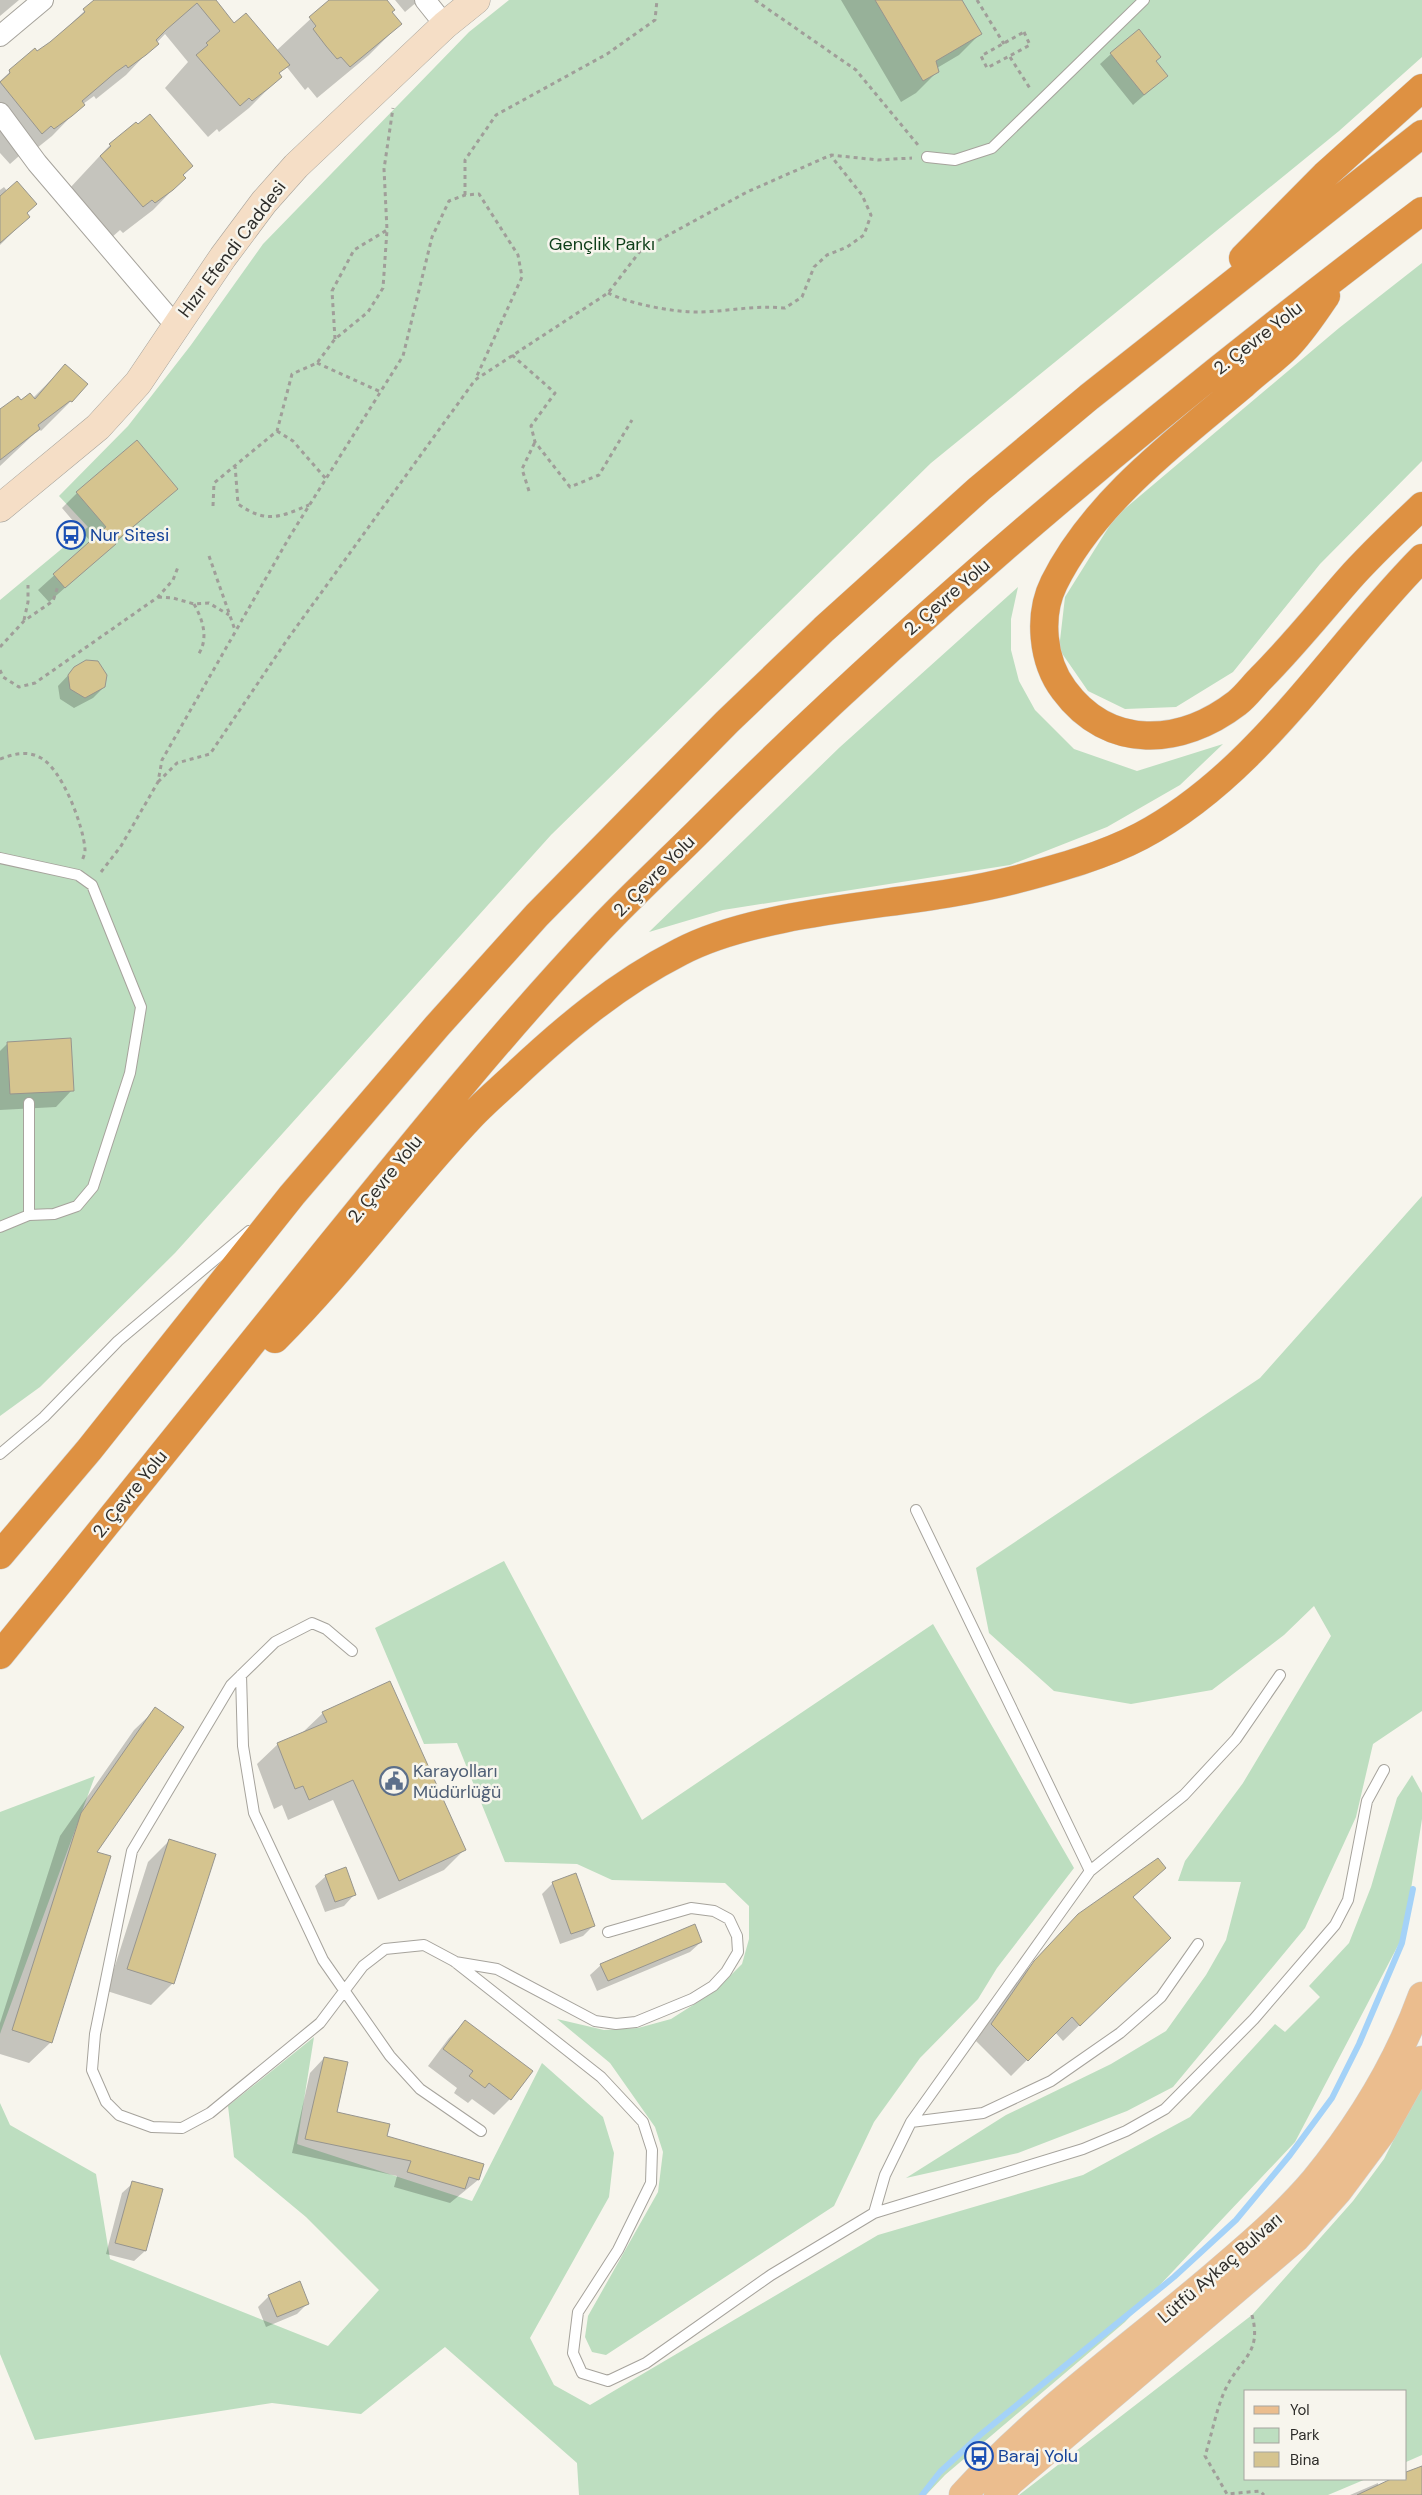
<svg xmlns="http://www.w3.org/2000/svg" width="1422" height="2495" viewBox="0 0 1422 2495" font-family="'DM Sans',sans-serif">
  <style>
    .green { fill: #bddec0 }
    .shadow { fill: #0003 }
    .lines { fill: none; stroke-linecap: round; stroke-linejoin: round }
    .stream { stroke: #a4d2f8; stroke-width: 6 }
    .building { fill: #d5c48f; stroke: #97958e }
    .lane-casing { stroke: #a6a39c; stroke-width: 12 }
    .street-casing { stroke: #a6a39c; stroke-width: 22 }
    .secondary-casing { stroke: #a6a39c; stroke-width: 29 }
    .primary-casing { stroke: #d1d1d0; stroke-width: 29 }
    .highway-casing { stroke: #d1d1d0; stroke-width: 29 }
    .path { stroke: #a09e99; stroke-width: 3; stroke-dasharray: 4 4; stroke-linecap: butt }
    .lane { stroke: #fff; stroke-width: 10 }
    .street { stroke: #fff; stroke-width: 20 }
    .secondary { stroke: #f5dec6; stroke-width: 28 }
    .primary { stroke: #ebbd8e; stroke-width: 28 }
    .highway { stroke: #de9142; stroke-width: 28 }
    .labels { text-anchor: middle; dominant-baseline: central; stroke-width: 5; stroke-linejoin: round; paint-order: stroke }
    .park-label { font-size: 18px; fill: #0e3e19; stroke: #f7f5ed }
    .street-label { font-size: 18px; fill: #2d2c29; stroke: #f7f5ed }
    .transit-label { font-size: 18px; fill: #164399; stroke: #f7f5ed; text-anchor: start }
    .service-label { font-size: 18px; fill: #4e5e75; stroke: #f7f5ed; text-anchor: start }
  </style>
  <rect width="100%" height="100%" fill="#f7f5ed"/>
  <path class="green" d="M 509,0 L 1422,0 L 1422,57 L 1339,131 L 931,463 L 551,835 L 175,1253 L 40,1387 L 0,1416 L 0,600 L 88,527 L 59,496 L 128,426 L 191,345 L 263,244 L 469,32 Z
    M 1422,263 L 1422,461 L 1320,564 L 1233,672 L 1176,707 L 1125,709 L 1088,691 L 1059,649 L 1065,597 L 1115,517 L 1339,328 Z
    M 1018,587 L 1011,619 L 1011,650 L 1019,681 L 1035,710 L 1074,749 L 1137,771 L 1223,744 L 1180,785 L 1107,827 L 1010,865 L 723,910 L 649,932 L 840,747 Z
    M 1422,1196 L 1422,1711 L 1373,1744 L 1356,1817 L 1305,1928 L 1173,2087 L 1127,2111 L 1018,2153 L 906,2178 L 1006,2115 L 1111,2064 L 1166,2031 L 1206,1975 L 1226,1940 L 1241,1882 L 1178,1881 L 1185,1861 L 1243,1783 L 1331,1636 L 1314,1606 L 1284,1635 L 1212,1690 L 1131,1704 L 1054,1691 L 989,1633 L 976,1568 L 1260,1378 Z
    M 504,1561 L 642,1820 L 933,1624 L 1074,1868 L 997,1968 L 978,1999 L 920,2058 L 874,2122 L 834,2206 L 606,2355 L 592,2352 L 585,2337 L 588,2316 L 658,2192 L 663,2152 L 655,2127 L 610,2063 L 557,2019 L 604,2030 L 638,2028 L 671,2019 L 715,1991 L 742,1964 L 749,1939 L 749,1906 L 725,1883 L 612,1880 L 577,1864 L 505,1862 L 457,1743 L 424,1744 L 375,1628 Z
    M 1412,1775 L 1422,1793 L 1422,1819 L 1404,1934 L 1295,2142 L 1125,2322 L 945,2475 L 926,2495 L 579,2495 L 577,2463 L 445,2347 L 361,2414 L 272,2403 L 35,2440 L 0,2354 L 0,2103 L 10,2125 L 96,2174 L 110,2259 L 328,2346 L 379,2290 L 306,2217 L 234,2157 L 228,2106 L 314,2037 L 297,2144 L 472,2201 L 542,2063 L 603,2117 L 614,2153 L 609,2197 L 530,2338 L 554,2385 L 590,2405 L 878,2235 L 1083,2175 L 1190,2117 L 1275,2024 L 1285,2032 L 1320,1997 L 1309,1986 L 1349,1943 L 1371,1887 L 1397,1798 Z
    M 95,1776 L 1,2031 L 0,2034 L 0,1812 Z
    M 1422,2084 L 1422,2455 L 1406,2462 L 1406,2391 L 1246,2391 L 1246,2479 L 1366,2479 L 1328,2495 L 1019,2495 L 1252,2315 L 1353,2201 L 1384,2159 Z"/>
  <path class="shadow" d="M 0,0 L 19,0 L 0,16 Z
    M 96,0 L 214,0 L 234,25 L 276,51 L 331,0 L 385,0 L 391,12 L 400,24 L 369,55 L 317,98 L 308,87 L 305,90 L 286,66 L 278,74 L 280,77 L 249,108 L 219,132 L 217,129 L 208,137 L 165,88 L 188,62 L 165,34 L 126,75 L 96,99 L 94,96 L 83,104 L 52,136 L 22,160 L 19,156 L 10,164 L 0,153 L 0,81 L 34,50 L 37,52 L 55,39 Z
    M 395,0 L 426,0 L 418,1 L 405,12 Z
    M 841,0 L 960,0 L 980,34 L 959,55 L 937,68 L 938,71 L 916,93 L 901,102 Z
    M 1111,54 L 1155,62 L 1166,76 L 1133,105 L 1100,64 Z
    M 110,145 L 184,178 L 153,210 L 123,233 L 120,230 L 111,238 L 69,189 Z
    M 4,187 L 28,217 L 0,245 L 0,190 Z
    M 65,366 L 71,401 L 41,431 L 40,430 L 33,435 L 0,466 L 0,410 L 33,398 Z
    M 176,489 L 49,602 L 38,590 L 91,542 L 62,508 L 77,493 Z
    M 75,668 L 104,687 L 93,698 L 74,708 L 60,699 L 58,686 Z
    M 8,1043 L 72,1090 L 56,1107 L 0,1110 L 0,1051 Z
    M 156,1709 L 95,1852 L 51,2042 L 29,2063 L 0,2054 L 0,2023 L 60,1836 L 134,1730 Z
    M 323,1713 L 464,1850 L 444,1870 L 378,1900 L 333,1800 L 288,1820 L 282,1805 L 274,1809 L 257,1764 L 278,1744 L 302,1733 Z
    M 169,1841 L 173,1983 L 151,2005 L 107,1991 L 148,1862 Z
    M 1164,1868 L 1132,1898 L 1153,1954 L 1063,2041 L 1055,2032 L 1011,2076 L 976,2041 L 1018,1979 L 1062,1932 Z
    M 326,1876 L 354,1895 L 344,1906 L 325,1912 L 315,1886 Z
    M 553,1883 L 594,1925 L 583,1936 L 560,1944 L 542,1894 Z
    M 701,1942 L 690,1952 L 597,1991 L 590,1975 L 601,1965 Z
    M 465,2022 L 531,2071 L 510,2099 L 494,2115 L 472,2099 L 468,2103 L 454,2093 L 457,2088 L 428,2066 L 449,2038 Z
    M 324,2058 L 335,2113 L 386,2137 L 482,2165 L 478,2180 L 450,2203 L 394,2187 L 397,2176 L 292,2153 L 310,2073 Z
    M 133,2183 L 145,2251 L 134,2261 L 106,2254 L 122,2193 Z
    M 269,2296 L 308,2303 L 297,2314 L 266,2327 L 258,2307 Z
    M 1422,2467 L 1422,2495 L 1350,2495 L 1378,2483 L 1378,2486 L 1396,2479 L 1406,2479 L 1406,2474 Z"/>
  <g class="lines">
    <path class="stream" d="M 922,2495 L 940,2472 L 980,2435 L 1174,2277 L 1236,2220 L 1290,2155 L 1332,2098 L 1359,2044 L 1402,1943 L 1413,1889"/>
  </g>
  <path class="building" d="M 94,0 L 216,0 L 234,23 L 246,13 L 290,65 L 279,73 L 282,77 L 269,88 L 252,101 L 249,98 L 240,106 L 196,55 L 208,45 L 206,43 L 220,31 L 197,3 L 166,30 L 156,40 L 159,44 L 146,55 L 128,68 L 126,65 L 116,72 L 82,101 L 85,105 L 72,116 L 54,129 L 51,126 L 42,134 L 0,82 L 10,73 L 9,70 L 35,48 L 37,51 L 50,42 L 85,12 L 83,9 Z
    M 329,0 L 387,0 L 395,10 L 392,12 L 402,24 L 350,67 L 341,57 L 337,59 L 326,46 L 313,29 L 316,26 L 309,17 Z
    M 875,0 L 962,0 L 982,34 L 936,61 L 939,72 L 923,81 Z
    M 1139,29 L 1161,57 L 1156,61 L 1168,76 L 1144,95 L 1110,53 Z
    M 150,114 L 193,166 L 183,175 L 186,178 L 173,190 L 155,203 L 152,200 L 143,207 L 100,156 L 111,146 L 109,144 L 136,122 L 138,124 Z
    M 17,181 L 37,204 L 27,213 L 30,217 L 0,243 L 0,196 Z
    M 65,364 L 88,384 L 72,402 L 70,401 L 38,425 L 40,429 L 0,460 L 0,409 L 18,396 L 21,400 L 30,393 L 35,399 Z
    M 137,440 L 178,489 L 115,542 L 116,544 L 65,588 L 53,574 L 106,527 L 76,492 Z
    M 86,660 L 98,661 L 107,675 L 105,687 L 85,698 L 70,689 L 68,675 L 74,667 Z
    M 71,1038 L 74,1091 L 10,1094 L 7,1042 Z
    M 390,1681 L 466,1850 L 399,1881 L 353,1780 L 309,1800 L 303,1786 L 295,1789 L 277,1743 L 327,1722 L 322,1712 Z
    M 155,1707 L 184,1727 L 97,1852 L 111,1856 L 52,2043 L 12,2030 L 81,1813 Z
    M 169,1839 L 216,1854 L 174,1984 L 127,1969 Z
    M 1158,1858 L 1166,1868 L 1133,1897 L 1171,1938 L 1080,2026 L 1072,2017 L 1028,2061 L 991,2024 L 1034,1961 L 1078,1914 Z
    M 346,1867 L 356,1895 L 335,1902 L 325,1875 Z
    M 576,1873 L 595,1926 L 571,1934 L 552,1882 Z
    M 695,1924 L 702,1942 L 608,1981 L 600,1964 Z
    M 465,2020 L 533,2071 L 511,2100 L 489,2083 L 485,2088 L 469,2076 L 473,2071 L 443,2049 Z
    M 324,2057 L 348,2062 L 337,2112 L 390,2124 L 387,2136 L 484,2164 L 479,2180 L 469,2177 L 465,2189 L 407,2172 L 411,2161 L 305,2139 Z
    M 132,2181 L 163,2189 L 146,2251 L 115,2243 Z
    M 300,2281 L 309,2304 L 277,2317 L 268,2295 Z
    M 1422,2466 L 1422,2495 L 1357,2495 L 1391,2479 L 1406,2479 L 1406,2472 Z"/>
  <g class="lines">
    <defs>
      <path id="lane" d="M 927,157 L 955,160 L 992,148 L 1144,0
        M 0,858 L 78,875 L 92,885 L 141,1007 L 130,1073 L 93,1187 L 77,1206 L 54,1214 L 29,1215 L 0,1227
        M 29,1215 L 29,1103
        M 0,1454 L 44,1417 L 118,1341 L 249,1231
        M 352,1651 L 326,1629 L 312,1623 L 275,1642 L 231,1685 L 132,1851 L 95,2034 L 92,2070 L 106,2102 L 119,2115 L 152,2127 L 182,2128 L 210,2113 L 320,2023 L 363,1966 L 385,1949 L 424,1945 L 454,1961 L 601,2077 L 643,2122 L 652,2150 L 651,2183 L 618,2250 L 578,2312 L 573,2353 L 582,2373 L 608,2381 L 646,2363 L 771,2275 L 874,2213 L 1083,2149 L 1126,2131 L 1165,2109 L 1254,2019 L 1335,1925 L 1348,1900 L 1367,1801 L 1384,1770
        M 241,1675 L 243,1746 L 254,1813 L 323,1960 L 390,2056 L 420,2089 L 481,2131
        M 1090,1871 L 1184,1795 L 1236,1739 L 1280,1675
        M 455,1962 L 497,1969 L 595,2021 L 616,2024 L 636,2022 L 692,1999 L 713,1986 L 726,1972 L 738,1952 L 737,1936 L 729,1919 L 714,1911 L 691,1908 L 608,1932
        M 911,2122 L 983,2113 L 1051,2081 L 1120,2033 L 1161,1997 L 1198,1944
        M 874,2213 L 885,2175 L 911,2122 L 1090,1871 L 916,1510"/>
      <path id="street" d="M 425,0 L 445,25
        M 0,36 L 43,0
        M 0,113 L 37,163 L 175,325"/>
      <path id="secondary" d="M 0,508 L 98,427 L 138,383 L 223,257 L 264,202 L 296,166 L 445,25 L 476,0"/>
      <path id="primary" d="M 963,2495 C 1038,2412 1131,2347 1216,2274 C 1250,2245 1285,2215 1314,2181 C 1359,2126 1398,2062 1422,1996
        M 998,2495 L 1011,2481 L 1296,2238 L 1338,2191 L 1382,2132 L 1422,2060"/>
      <path id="highway" d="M 1243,258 L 1325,175 L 1422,88
        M 1326,296 C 1314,313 1302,332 1287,347 C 1274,360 1257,372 1243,385 C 1175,442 1094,502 1054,583 C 1038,615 1042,661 1064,690 C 1109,751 1181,746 1237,703 C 1246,696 1253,686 1261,678 C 1292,647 1320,612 1349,579 C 1372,553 1397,530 1422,506
        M 275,1339 C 343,1271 400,1193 466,1122 C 480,1106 497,1092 513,1077 C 564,1029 617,984 680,952 C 712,935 748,926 783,919 C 860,903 941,899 1018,879 C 1059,868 1103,856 1141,836 C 1259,773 1330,651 1422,558
        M 0,1555 L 89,1450 L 292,1195 L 438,1025 L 537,915 L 727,722 L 824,629 L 979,489 L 1089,397 L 1422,134
        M 0,1655 C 108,1523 215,1390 321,1257 C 411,1146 501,1034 599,930 C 632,895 667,863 701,829 C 925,605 1169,402 1422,211"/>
    </defs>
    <use href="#lane" class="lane-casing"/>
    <use href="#street" class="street-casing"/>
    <use href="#secondary" class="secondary-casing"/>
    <use href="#primary" class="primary-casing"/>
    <use href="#highway" class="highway-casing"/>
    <path class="path" d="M 755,0 L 856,70 L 918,145
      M 977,0 L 1004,44
      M 1024,32 L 1030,45 L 987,68 L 981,56 Z
      M 1010,57 L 1031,90
      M 465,195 L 465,160 L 496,115 L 607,54 L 655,20 L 657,0
      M 608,293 C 630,304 676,313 701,312 C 731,311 755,305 785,308 L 802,297 L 814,267 L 827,255 L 847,247 L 864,235 L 871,215 L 862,195 L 831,156
      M 335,339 L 332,291 L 354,250 L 387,230
      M 512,355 L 555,393 L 531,426 L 535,442 L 570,487 L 599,475 L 632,420
      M 317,363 L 381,392
      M 277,431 L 293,441 L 326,479
      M 235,465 L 238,504 C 267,524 280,517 309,505
      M 529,491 L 522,469 L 535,442
      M 213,506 L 214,483 L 277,431 L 292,374 L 317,363 L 335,339 L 368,312 L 383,288 L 387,230 L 384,169 L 393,108
      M 209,556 L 235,630
      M 158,597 L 173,598 L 194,604 L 209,603 L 229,615
      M 194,604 C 203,620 209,639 198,655
      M 24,620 L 28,602 L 28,585
      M 0,647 L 24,621 L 53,601 L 58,586
      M 0,670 L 3,677 L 19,687 L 35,683 L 158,597 L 173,580 L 178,567
      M 0,759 C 14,754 27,750 41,758 C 62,769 84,827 85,850 C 85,854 83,858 82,861
      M 158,782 L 177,763 L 210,754 L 287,640 L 475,380 L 608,293 L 641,250 L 747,192 L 831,155 L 878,160 L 912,158
      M 101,872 L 121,846 L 158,782 L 162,760 L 290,536 L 403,356 L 432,237 L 449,201 L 465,195 L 479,194 L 518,255 L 522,277 L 476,378
      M 1252,2315 C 1262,2354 1241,2357 1226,2388 C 1216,2409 1212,2434 1205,2456 L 1227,2494 L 1260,2491 L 1264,2495"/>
    <use href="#lane" class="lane"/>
    <use href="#street" class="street"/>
    <use href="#secondary" class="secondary"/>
    <use href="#primary" class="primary"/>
    <use href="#highway" class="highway"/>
  </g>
  <defs>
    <symbol id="bus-ring" viewBox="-11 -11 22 22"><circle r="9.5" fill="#f7f5ed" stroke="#1a4fb4" stroke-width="1.5"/><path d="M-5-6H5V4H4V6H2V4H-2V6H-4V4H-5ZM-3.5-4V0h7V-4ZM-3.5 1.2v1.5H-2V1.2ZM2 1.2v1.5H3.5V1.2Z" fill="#1a4fb4"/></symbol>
    <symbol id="civic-ring" viewBox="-11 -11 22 22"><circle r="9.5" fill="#f7f5ed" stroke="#5c6f8a" stroke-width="1.5"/><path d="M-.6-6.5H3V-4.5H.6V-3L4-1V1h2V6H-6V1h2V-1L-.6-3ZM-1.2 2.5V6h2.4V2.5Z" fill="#5c6f8a"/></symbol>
  </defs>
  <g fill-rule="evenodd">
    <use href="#bus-ring" x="55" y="519" width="32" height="32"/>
    <use href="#civic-ring" x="378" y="1765" width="32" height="32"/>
    <use href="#bus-ring" x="963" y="2440" width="32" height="32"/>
  </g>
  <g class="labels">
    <g class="park-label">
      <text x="602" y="244">Gençlik Parkı</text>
    </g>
    <g class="street-label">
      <text transform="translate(232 249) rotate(-53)">Hızır Efendi Caddesi</text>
      <text transform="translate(1258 338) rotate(-38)">2. Çevre Yolu</text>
      <text transform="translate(947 597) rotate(-41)">2. Çevre Yolu</text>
      <text transform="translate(654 876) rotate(-45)">2. Çevre Yolu</text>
      <text transform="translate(385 1179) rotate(-51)">2. Çevre Yolu</text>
      <text transform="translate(130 1494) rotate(-51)">2. Çevre Yolu</text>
      <text transform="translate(1220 2268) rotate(-41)">Lütfü Aykaç Bulvarı</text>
    </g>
    <g class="transit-label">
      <text x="90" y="535">Nur Sitesi</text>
      <text x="998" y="2456">Baraj Yolu</text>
    </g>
    <g class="service-label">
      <text x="413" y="1771">Karayolları<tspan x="413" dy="21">Müdürlüğü</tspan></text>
    </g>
  </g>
  <rect x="1244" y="2390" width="162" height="90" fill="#f7f5ed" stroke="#a6a59f"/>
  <rect x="1254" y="2406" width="25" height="8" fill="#ebbd8e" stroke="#a6a59f"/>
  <text x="1290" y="2415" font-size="15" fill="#2d2c29">Yol</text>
  <rect x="1254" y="2428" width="25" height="15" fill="#bddec0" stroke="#a6a59f"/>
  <text x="1290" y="2440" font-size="15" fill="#2d2c29">Park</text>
  <rect x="1254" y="2452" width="25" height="15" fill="#d5c48f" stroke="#a6a59f"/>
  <text x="1290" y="2465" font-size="15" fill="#2d2c29">Bina</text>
</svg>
